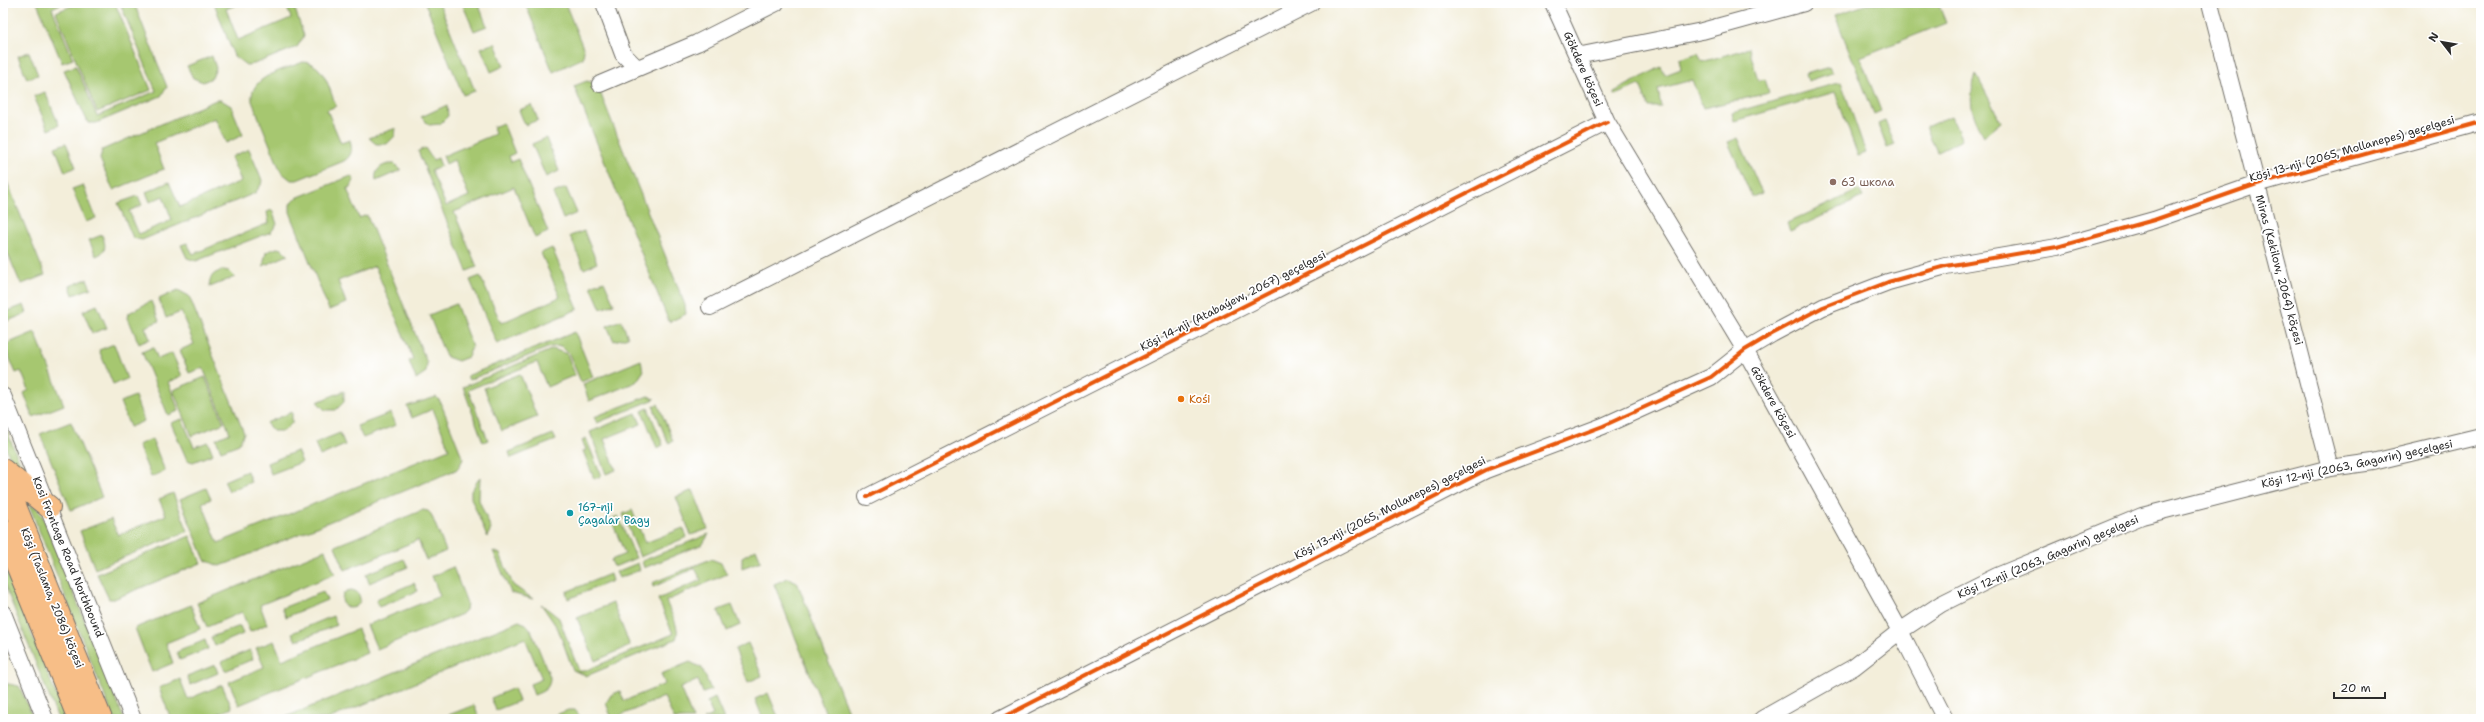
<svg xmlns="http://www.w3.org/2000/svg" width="2484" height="722" viewBox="0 0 2484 722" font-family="'Shantell Sans',sans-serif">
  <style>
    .green { fill: #a6c770; stroke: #68794e }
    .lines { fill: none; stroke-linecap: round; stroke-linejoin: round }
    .minor-casing { stroke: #716f68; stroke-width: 18 }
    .primary-casing { stroke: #716f68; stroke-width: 24 }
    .minor { stroke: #fff; stroke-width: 16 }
    .primary { stroke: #f7be87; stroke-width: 22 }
    .cycleway-casing { stroke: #fff; stroke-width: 6 }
    .cycleway { stroke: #e8590c; stroke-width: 4 }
    .education-dot { fill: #8d6e63; stroke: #fff; stroke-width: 1.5 }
    .food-dot { fill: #e8710a; stroke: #fff; stroke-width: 1.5 }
    .culture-dot { fill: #0f9aa8; stroke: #fff; stroke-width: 1.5 }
    .labels { text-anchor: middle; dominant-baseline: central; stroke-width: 3.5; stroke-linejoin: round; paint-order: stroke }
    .street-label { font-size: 11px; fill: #2b2b2b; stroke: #fff }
    .education-label { font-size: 11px; fill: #785e54; stroke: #fff; text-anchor: start }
    .food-label { font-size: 11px; fill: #c56008; stroke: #fff; text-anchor: start }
    .culture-label { font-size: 11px; fill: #0d838f; stroke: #fff; text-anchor: start }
  </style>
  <rect width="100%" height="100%" fill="#fff"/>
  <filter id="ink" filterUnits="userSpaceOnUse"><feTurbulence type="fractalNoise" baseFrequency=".025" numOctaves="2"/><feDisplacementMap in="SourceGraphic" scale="8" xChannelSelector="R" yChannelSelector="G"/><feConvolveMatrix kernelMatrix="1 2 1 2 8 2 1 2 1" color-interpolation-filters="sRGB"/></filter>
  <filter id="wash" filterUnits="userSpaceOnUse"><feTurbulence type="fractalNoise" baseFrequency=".012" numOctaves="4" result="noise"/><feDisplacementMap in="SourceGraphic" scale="16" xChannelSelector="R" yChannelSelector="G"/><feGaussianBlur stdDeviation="0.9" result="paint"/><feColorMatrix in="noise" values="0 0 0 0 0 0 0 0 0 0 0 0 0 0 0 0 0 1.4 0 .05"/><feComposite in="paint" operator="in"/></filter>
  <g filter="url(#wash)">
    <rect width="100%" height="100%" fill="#f3eeda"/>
    <path class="green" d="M 37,3 L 63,3 L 52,8 L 73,59 L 62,63 Z
      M 79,3 L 115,3 L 151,90 L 97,112 L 56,12 Z
      M 120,3 L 134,3 L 167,87 L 161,96 L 96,123 L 88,123 L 64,70 L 76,66 L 97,116 L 156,91 Z
      M 214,3 L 241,3 L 226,9 L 238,40 L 291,18 L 285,3 L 293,3 L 304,36 L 297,47 L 254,64 L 246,65 L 234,56 Z
      M 425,3 L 439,3 L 475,91 L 463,95 Z
      M 462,3 L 478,3 L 487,26 L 474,31 Z
      M 525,3 L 565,3 L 584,50 L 583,58 L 553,72 Z
      M 1871,3 L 1938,3 L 1946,23 L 1860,57 L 1881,111 L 1874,114 L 1835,15 Z
      M 495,43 L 504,66 L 491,72 L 481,48 Z
      M 1749,48 L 1758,81 L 1765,79 L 1769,93 L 1703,108 L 1692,80 L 1658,89 L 1661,107 L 1649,107 L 1640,85 L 1615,95 L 1614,92 L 1661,67 L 1665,75 L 1681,69 L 1679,59 L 1698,53 L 1702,62 Z
      M 29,52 L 38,75 L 27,79 L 18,56 Z
      M 212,56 L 216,68 L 212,78 L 203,82 L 193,78 L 187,66 Z
      M 303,62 C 325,63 329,89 336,106 L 327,110 L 341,143 L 350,140 C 352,149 353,155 344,161 L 297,180 L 291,180 L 281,172 L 252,101 C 249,76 284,70 303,62 Z
      M 1829,67 L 1832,73 L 1808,81 L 1806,74 Z
      M 1976,74 L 2001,122 L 1984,136 C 1970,112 1968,100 1976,74 Z
      M 587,81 L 594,83 L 598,87 L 685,305 L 686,314 L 669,322 L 574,86 Z
      M 1841,82 L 1866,153 L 1858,156 L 1835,92 L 1734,121 L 1732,113 Z
      M 45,92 L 59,125 L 48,130 L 34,96 Z
      M 216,100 L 221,100 L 231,106 L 243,135 L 226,143 L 215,118 L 154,143 L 164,169 L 113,190 L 100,159 L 102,150 Z
      M 447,105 L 448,116 L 440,124 L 429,125 L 421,117 Z
      M 532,105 L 538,120 L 525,125 L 519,110 Z
      M 1951,116 L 1962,140 L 1937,152 L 1926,127 Z
      M 1885,121 L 1895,145 L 1887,148 L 1878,124 Z
      M 503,123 L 515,153 L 509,156 L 511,162 L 518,159 L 548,232 L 535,238 L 514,187 L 454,212 L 477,267 L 467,271 L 418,151 L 425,148 L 433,160 L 438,158 L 441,166 L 431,170 L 446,206 L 469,196 L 454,160 L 446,164 L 443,156 L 495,134 L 493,127 Z
      M 396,128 L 395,136 L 387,144 L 376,144 L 369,138 Z
      M 546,138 L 559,171 L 546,177 L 532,144 Z
      M 1738,138 L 1762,193 L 1752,197 L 1728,142 Z
      M 66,143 L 76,167 L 65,172 L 55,147 Z
      M 249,149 L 262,180 L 261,185 L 255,193 L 142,240 L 133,238 L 118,203 L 138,196 L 142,205 L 129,211 L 139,234 L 172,220 L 163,196 L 150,202 L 146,192 L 169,182 L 180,207 L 241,181 L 231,157 Z
      M 390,164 L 395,164 L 401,170 L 376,181 C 374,171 380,165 390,164 Z
      M 3,172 L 45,275 L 22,284 L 19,280 L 3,242 Z
      M 351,176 L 354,180 L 351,187 L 347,189 L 359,218 L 367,215 L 427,363 L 426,372 L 416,379 L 409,361 L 413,359 L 375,266 L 338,281 L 346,303 L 329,310 L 290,212 L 290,204 L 296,198 Z
      M 83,185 L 96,218 L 86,222 L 72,189 Z
      M 566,188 L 577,213 L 563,219 L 553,193 Z
      M 1859,190 L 1863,197 L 1790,231 L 1787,223 Z
      M 272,210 L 277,224 L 271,232 L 196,261 L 187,258 L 181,245 L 187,243 L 193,254 L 269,223 L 267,212 Z
      M 584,231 L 597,263 L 584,269 L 570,236 Z
      M 102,235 C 106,245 107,252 96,256 L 89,240 Z
      M 277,248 L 282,249 L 288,255 L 263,266 L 266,252 Z
      M 552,248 L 578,309 L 497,344 L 470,280 L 480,276 L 501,323 L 560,297 L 541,253 Z
      M 224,270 L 229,271 L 235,277 L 210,287 C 208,277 214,272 224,270 Z
      M 87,279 L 91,288 L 73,295 L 70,286 Z
      M 604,281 L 614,304 L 601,309 L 591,286 Z
      M 178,290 L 189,296 L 244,433 L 239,444 L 221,451 L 216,439 L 230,433 L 203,368 L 189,373 L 180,350 L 194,344 L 181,312 L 166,318 L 159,299 Z
      M 151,301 L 159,321 L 145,327 L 150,339 L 139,344 L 128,318 L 129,313 Z
      M 456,304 L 472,347 L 468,357 L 458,361 L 447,357 L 444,352 L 429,315 Z
      M 24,305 L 27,313 L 3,323 L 3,313 Z
      M 97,305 L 107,328 L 92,333 L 83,311 Z
      M 621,320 L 628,337 L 614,341 L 607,326 Z
      M 35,332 L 64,405 L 33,417 L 24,393 L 29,390 L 21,371 L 16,373 L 4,345 Z
      M 575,332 L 593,377 L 581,382 L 569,354 L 561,346 L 550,347 L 469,380 L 467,376 Z
      M 114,344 L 127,379 L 113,384 L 99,350 Z
      M 153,347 L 158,359 L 172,353 L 182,376 L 168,382 L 179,411 L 168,415 L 142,352 Z
      M 553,349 L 567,354 L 575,375 L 547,387 L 537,362 L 468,390 L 488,440 L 483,442 L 463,387 Z
      M 641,360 L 643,372 L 636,382 L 589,401 L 583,384 Z
      M 520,374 L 537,417 L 502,431 L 484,388 Z
      M 205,377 L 224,423 L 192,436 L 173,390 Z
      M 344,391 L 344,402 L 336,410 L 325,410 L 317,402 Z
      M 135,396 L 144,421 L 130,427 L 120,402 Z
      M 648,396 L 655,399 L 597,423 L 594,417 Z
      M 436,397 L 440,401 L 463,459 L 458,469 L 226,564 L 219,566 L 205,560 L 180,499 L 206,488 L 211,499 L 202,503 L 218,543 L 449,449 L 433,409 L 412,418 L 407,406 Z
      M 658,404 L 673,441 L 668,443 L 653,406 Z
      M 648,408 L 663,445 L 657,448 L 642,411 Z
      M 292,412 L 292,423 L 284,431 L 273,431 L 266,423 Z
      M 391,413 L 396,425 L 363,438 L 357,426 Z
      M 636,413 L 641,424 L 604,439 L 616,470 L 606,474 L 590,432 Z
      M 182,419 L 194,447 L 208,442 L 213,454 L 193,462 L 187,460 L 171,423 Z
      M 3,422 L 20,463 L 19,467 C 4,455 3,439 3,422 Z
      M 71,422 L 102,497 L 71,510 L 40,434 Z
      M 340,433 L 345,445 L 320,456 L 315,443 Z
      M 553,434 L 556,440 L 511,458 L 509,452 Z
      M 586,438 L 601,476 L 594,479 L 583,451 L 586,450 L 582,440 Z
      M 152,439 L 165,471 L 151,477 L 138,445 Z
      M 297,451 L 302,462 L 271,474 L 267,463 Z
      M 247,471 L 251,482 L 229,491 L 224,481 Z
      M 480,477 L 479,500 L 491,529 L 487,537 L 471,498 L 471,491 Z
      M 693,490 L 708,529 L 691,535 L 676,497 Z
      M 173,493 L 188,531 L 95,569 L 80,531 L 111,519 L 118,535 L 166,515 L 159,499 Z
      M 29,505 L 37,508 L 43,517 L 124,719 L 114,719 Z
      M 423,510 L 428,511 L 431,514 L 446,551 L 426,560 L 418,540 L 345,570 L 335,546 Z
      M 632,510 L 645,543 L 683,528 L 687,537 L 640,557 L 623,514 Z
      M 618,516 L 636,558 L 614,567 L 611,560 L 625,554 L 611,519 Z
      M 709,534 L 703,544 L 644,568 L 642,561 Z
      M 190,536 L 201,563 L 114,599 L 109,599 L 97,574 Z
      M 756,549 L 761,561 L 742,568 L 742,557 Z
      M 325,550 L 335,574 L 260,605 L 267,624 L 250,632 L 242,612 L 207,627 L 197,603 Z
      M 493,551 L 500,554 L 513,585 L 533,599 L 511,593 Z
      M 404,559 L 408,567 L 369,583 L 366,574 Z
      M 711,559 L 721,563 L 727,574 L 666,601 C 670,612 681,628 676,639 L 586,676 L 573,670 L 558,629 L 541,604 L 559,618 L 579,671 L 584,671 L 673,634 L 658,599 L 701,580 L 695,568 L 653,587 L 652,583 Z
      M 3,563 L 66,719 L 58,719 L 3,581 Z
      M 638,563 L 640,570 L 619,578 L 616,572 Z
      M 453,567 L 467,603 L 466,610 L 462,614 L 377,649 L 367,625 L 440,596 L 432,576 Z
      M 610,574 L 612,581 L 568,599 L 566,592 Z
      M 788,578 L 797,582 L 851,719 L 828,719 L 774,584 Z
      M 414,583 L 418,591 L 379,607 L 376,599 Z
      M342 599a9 9 0 1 1 18 0a9 9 0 1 1-18 0Z
      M 323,592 L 327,600 L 286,617 L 282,608 Z
      M 613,603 L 630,646 L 595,661 L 577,618 Z
      M 191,605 L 200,629 L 166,643 L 173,663 L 152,672 L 135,628 Z
      M 732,605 L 740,625 L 727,631 L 718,610 Z
      M 333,616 L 337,625 L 296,641 L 292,633 Z
      M 519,621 L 526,624 L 531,630 L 550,677 C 550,689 544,691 534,695 L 530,684 L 542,679 L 525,638 L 328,719 L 281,719 Z
      M 240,626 L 243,634 L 215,646 L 211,637 Z
      M 358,629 L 367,653 L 239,705 L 229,682 L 264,667 L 256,648 L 274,641 L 282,660 Z
      M 205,640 L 208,649 L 180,660 L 177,652 Z
      M 748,643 L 762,676 L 748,682 L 735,649 Z
      M 250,650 L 253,659 L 225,671 L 221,662 Z
      M 690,662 L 702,668 L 711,690 L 703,693 L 698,680 L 680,688 L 693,719 L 674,719 L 664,697 L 612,719 L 606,703 L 611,695 L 620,691 L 624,701 L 665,684 L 661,674 Z
      M 215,665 L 218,673 L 190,685 L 187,676 Z
      M 180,679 L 188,699 L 222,685 L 232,708 L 205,719 L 171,719 L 159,688 Z
      M 3,683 L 19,686 L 34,719 L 8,719 L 3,706 Z
      M 514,688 L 519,701 L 496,710 L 491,698 Z
      M 768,693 L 779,719 L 763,719 L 755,699 Z
      M 715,698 L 724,719 L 704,719 L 713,715 L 707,702 Z
      M 474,705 L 479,718 L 441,719 L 441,718 Z
      M 568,710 L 575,710 L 582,719 L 546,719 Z"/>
  </g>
  <g filter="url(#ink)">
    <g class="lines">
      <defs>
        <path id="minor" d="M 604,3 L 623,54 L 637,68
          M 1553,3 L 1607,122 L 1745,350 L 1900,631 L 1945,719
          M 2210,3 L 2330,468
          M 1577,56 L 1702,31 L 1804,3
          M 600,84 L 697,43 L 776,3
          M 710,307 L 1311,3
          M 3,396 L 133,719
          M 867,497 L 1607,122
          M 3,613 L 45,719
          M 1000,719 L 1486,470 L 1603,426 L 1711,377 L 1745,350 L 1772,334 L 1823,307 L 1888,282 L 1946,266 L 2057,247 L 2154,220 L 2257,184 L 2481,122
          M 1762,719 L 1854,667 L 1900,631 L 1941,604 L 1997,576 L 2142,516 L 2330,468 L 2373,462 L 2481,436"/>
        <path id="primary" d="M 3,470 L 49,507
          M 3,476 L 101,719
          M 3,530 L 79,719"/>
      </defs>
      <use href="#minor" class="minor-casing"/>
      <use href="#primary" class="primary-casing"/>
      <use href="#minor" class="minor"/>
      <use href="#primary" class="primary"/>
      <defs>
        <path id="cycleway" d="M 867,497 L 1607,122
          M 1000,719 L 1486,470 L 1603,426 L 1711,377 L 1745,350 L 1772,334 L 1823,307 L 1888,282 L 1946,266 L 2057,247 L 2154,220 L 2257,184 L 2481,122"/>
      </defs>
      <use href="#cycleway" class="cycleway-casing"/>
      <use href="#cycleway" class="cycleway"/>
    </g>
  </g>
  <circle class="education-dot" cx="1833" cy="182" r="4"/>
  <circle class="food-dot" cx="1181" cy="399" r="4"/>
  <circle class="culture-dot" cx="570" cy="513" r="4"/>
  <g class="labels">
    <g class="street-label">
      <text transform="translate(1583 69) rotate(66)">Gökdere köçesi</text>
      <text transform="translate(2352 149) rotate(-16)">Köşi 13-nji (2065, Mollanepes) geçelgesi</text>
      <text transform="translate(2279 270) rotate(75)">Miras (Kekilow, 2064) köçesi</text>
      <text transform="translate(1233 301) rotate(-27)">Köşi 14-nji (Atabaýew, 2067) geçelgesi</text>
      <text transform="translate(1773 402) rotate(61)">Gökdere köçesi</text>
      <text transform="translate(2357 464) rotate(-12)">Köşi 12-nji (2063, Gagarin) geçelgesi</text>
      <text transform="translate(1390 508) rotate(-27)">Köşi 13-nji (2065, Mollanepes) geçelgesi</text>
      <text transform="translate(68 557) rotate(68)">Kosi Frontage Road Northbound</text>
      <text transform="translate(2048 557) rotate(-23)">Köşi 12-nji (2063, Gagarin) geçelgesi</text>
      <text transform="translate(52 598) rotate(68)">Köşi (Taslama, 2086) köçesi</text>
    </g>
    <g class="education-label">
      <text x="1841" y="182">63 школа</text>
    </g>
    <g class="food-label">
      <text x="1189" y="399">Kośi</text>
    </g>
    <g class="culture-label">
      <text x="578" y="507">167-nji<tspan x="578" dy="13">Çagalar Bagy</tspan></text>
    </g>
  </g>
  <rect width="2484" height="722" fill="none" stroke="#fff" stroke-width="16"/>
  <g transform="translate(2442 42) rotate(301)" stroke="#ffffff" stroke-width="3" paint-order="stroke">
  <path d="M0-3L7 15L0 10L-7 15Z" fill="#2b2b2b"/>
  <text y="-6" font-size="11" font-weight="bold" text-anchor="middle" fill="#2b2b2b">N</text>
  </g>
  <path d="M2334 692v6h51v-6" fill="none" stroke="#2b2b2b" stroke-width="2"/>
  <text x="2340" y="692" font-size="12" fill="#2b2b2b" stroke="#ffffff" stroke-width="3" paint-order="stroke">20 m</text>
</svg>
